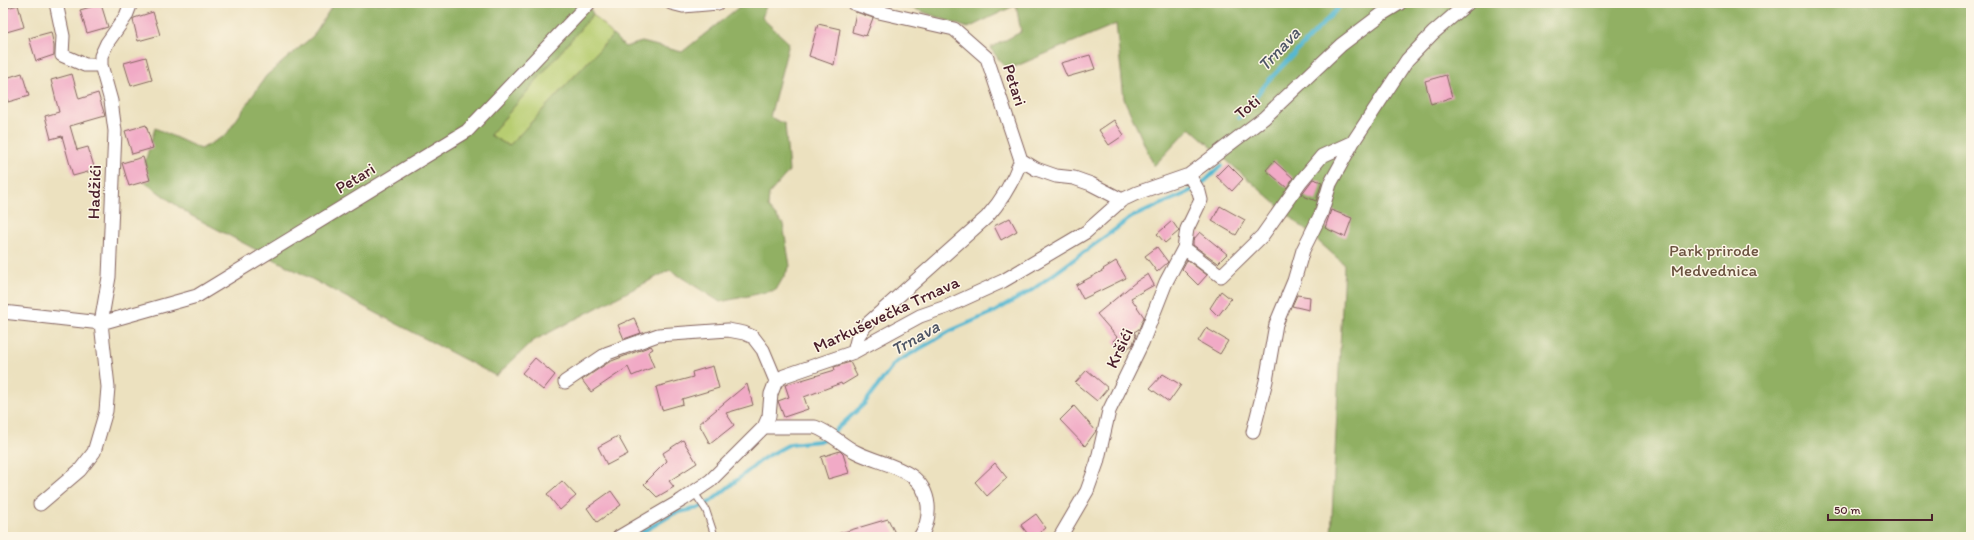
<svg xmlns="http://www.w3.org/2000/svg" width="1974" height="540" viewBox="0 0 1974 540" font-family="Itim,sans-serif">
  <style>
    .green { fill: #b7cd71; stroke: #80764e }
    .forest { fill: #91b063; stroke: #6e6847 }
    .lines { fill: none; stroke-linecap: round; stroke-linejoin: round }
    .stream { stroke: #54b8d2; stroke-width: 4 }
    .building { fill: #f1aac6 }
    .service-casing { stroke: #83635f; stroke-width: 8 }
    .minor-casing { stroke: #83635f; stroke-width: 15 }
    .service { stroke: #fff; stroke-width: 6 }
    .minor { stroke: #fff; stroke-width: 13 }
    .labels { text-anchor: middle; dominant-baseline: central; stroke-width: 3; stroke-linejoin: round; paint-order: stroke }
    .street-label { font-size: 17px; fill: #4a1f2b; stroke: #fcf5e5 }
    .park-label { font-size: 17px; fill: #6b5340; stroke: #fcf5e5 }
    .water-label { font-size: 18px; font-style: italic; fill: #4e5565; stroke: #fcf5e5 }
  </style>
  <rect width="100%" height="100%" fill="#fcf5e5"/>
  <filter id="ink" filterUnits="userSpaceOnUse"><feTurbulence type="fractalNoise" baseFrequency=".025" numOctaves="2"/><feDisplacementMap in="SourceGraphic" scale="8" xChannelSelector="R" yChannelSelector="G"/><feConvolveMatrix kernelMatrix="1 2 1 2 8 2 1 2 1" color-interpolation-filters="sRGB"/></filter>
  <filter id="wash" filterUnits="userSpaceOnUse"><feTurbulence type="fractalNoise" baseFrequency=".012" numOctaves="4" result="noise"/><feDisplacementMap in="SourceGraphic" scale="16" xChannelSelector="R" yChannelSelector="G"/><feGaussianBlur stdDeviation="0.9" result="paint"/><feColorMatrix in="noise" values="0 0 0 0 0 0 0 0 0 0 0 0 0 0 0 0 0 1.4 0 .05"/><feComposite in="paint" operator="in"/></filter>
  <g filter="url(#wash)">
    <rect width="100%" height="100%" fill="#ece1bf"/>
    <path class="green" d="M 593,14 L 613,35 L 509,146 L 490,135 Z"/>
    <path class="forest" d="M 334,3 L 587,3 L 593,14 L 490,135 L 509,146 L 613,35 L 625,47 L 642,42 L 682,52 L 744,3 L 767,3 L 762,18 L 789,43 L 770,117 L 785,124 L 789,171 L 769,194 L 768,207 L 783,224 L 790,266 L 776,290 L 720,302 L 670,270 L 533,341 L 496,376 L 190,215 L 140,179 L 155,128 L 201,149 L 226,135 L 266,76 L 313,36 Z
      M 887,3 L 1971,3 L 1971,537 L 1331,537 L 1344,264 L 1190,128 L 1154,166 L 1124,99 L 1116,24 L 1007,70 L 990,48 L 1021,32 L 1016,5 L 968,28 L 915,9 Z"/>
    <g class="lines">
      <path class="stream" d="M 1239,118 L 1268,81 L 1343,3
        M 634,537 L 675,513 L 698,508 L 710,502 L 764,458 L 790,444 L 819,441 L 826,439 L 864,404 L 895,363 L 952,330 L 994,312 L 1032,290 L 1132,217 L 1187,193 L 1205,181 L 1221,166"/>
    </g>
    <g id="blocks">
      <path class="building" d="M 101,4 L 108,27 L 87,33 L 80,10 Z
        M 18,5 L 24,27 L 3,33 L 3,9 Z
        M 153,12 L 160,35 L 138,41 L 133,20 L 134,18 Z
        M 856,12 L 873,18 L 866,36 L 852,32 Z
        M 818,24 L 840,29 L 834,65 L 809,56 Z
        M 51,32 L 54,46 L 54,55 L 36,61 L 29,38 Z
        M 1090,55 L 1095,69 L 1067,77 L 1061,63 Z
        M 146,57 L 152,80 L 131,86 L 124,63 Z
        M 22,73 L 29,96 L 8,102 L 3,79 Z
        M 72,74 L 79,99 L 98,93 L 105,116 L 70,126 L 77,150 L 88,147 L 95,170 L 73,176 L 62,136 L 51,139 L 45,116 L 59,112 L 51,80 Z
        M 1446,75 L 1452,97 L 1431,104 L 1425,81 Z
        M 1114,120 L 1124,135 L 1109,145 L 1099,130 Z
        M 146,125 L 153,148 L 132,154 L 125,131 Z
        M 143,157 L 150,180 L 129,186 L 122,163 Z
        M 1274,161 L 1293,178 L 1287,188 L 1266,170 Z
        M 1228,164 L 1243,179 L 1232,191 L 1216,176 Z
        M 1313,179 L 1322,182 L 1316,201 L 1301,195 Z
        M 1220,206 L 1245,220 L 1236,235 L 1212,221 Z
        M 1331,210 L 1352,218 L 1345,237 L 1325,228 Z
        M 1010,218 L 1017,231 L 1001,240 L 994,226 Z
        M 1172,221 L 1179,231 L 1165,243 L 1157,234 Z
        M 1200,232 L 1227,254 L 1218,263 L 1193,245 L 1193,240 Z
        M 1157,247 L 1168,262 L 1157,272 L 1145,256 Z
        M 1187,260 L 1207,275 L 1198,285 L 1182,269 Z
        M 1116,261 L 1126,278 L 1083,299 L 1076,285 L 1104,270 L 1103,269 Z
        M 1148,274 L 1154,285 L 1131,298 L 1144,317 L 1139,329 L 1134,332 L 1136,335 L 1133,344 L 1123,352 L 1113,341 L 1117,337 L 1097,314 L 1137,281 Z
        M 1221,291 L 1231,299 L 1218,316 L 1210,308 Z
        M 1297,295 L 1310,297 L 1309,310 L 1292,306 Z
        M 634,318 L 641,333 L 624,339 L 618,325 Z
        M 1206,328 L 1228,341 L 1220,354 L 1198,341 Z
        M 651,346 L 653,349 L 648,352 L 654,367 L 632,376 L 628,367 L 591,392 L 582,380 L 609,362 Z
        M 535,358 L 555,375 L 543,390 L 522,373 Z
        M 850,362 L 857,376 L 842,385 L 841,383 L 804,397 L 808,409 L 784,417 L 778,401 L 789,397 L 785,385 L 835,370 L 834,367 Z
        M 713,366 L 719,388 L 682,399 L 683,404 L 662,410 L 656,387 L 693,377 L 692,372 Z
        M 1087,370 L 1108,388 L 1097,401 L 1075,383 Z
        M 1163,374 L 1181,385 L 1169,402 L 1150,388 Z
        M 747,384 L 753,405 L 726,413 L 734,425 L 710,444 L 699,424 Z
        M 1074,406 L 1096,431 L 1085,446 L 1060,420 Z
        M 618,436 L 628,454 L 607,465 L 598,447 Z
        M 683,440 L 697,463 L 669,481 L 674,487 L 657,497 L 644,484 L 667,461 L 663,453 Z
        M 840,451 L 843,454 L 849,473 L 828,479 L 821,457 Z
        M 995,463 L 1007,478 L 987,496 L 975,482 Z
        M 562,481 L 576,496 L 560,510 L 547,494 Z
        M 611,491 L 621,505 L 597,522 L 587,508 Z
        M 1036,514 L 1046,528 L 1034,537 L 1030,537 L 1021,525 Z
        M 888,519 L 897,537 L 838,537 L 837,534 Z"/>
    </g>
  </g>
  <g filter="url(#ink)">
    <use href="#blocks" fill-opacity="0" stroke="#83635f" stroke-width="1"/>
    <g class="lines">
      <defs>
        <path id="service" d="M 694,492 L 706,510 L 715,537"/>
        <path id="minor" d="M 56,3 L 63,36 L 62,55 L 85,65 L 101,65
          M 671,3 L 683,6 L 718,3
          M 853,3 L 879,12 L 954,29 L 987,58 L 1021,160 L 1036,169 L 1056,176 L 1074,178 L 1091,184 L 1122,200
          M 1184,248 L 1221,276 L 1262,236 L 1301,181 L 1322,156 L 1353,142 L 1407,60 L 1433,33 L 1468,3
          M 3,312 L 101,323 L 197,296 L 467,131 L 589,3
          M 854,352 L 858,336 L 865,326 L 987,217 C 1002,200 1013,182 1021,160
          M 565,382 L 608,353 L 658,335 L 728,330 L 744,333 L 753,337 L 763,350 L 776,381
          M 764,427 L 815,427 C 830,432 842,445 856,452 C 883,466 924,467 928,505 C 929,517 926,528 920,537
          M 1253,432 L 1266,381 L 1276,324 L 1294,281 L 1303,250 L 1321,214 L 1330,184 L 1353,142
          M 40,504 L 80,470 L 94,452 L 106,411 L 108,387 L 101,323 L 109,277 L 115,131 L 111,101 L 101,65 L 101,56 L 107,43 L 126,16 L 131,3
          M 619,537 L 682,500 L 710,481 L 764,427 L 769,416 L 771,394 L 776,381 L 784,376 L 854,352 L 920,316 L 946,307 L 1003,281 L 1086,232 L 1122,200 L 1137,193 L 1189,175 L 1264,118 L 1341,45 L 1382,14 L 1400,3
          M 1060,537 L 1087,491 L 1097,463 L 1109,411 L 1142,343 L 1166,282 L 1184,248 L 1187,229 L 1201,200 L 1199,192 L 1189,175"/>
      </defs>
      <use href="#service" class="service-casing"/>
      <use href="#minor" class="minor-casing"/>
      <use href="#service" class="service"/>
      <use href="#minor" class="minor"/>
    </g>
  </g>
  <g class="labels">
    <g class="street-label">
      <text transform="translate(1015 85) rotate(72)">Petari</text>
      <text transform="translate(1247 107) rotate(-40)">Toti</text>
      <text transform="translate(355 178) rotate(-31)">Petari</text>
      <text transform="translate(94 192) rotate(-88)">Hadžići</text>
      <text transform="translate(886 314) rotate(-25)">Markuševečka Trnava</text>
      <text transform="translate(1119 348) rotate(-65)">Kršići</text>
    </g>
    <g class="park-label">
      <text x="1714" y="250">Park prirode<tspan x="1714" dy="20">Medvednica</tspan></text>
    </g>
    <g class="water-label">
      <text transform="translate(1279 49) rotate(-47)">Trnava</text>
      <text transform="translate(915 338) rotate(-30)">Trnava</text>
    </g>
  </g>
  <rect width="1974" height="540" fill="none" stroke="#fcf5e5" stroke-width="16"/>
  <path d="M1828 514v6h104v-6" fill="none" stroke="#4a1f2b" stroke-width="2"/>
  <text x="1834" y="514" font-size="12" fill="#4a1f2b" stroke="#fcf5e5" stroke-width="3" paint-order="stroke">50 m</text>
</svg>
